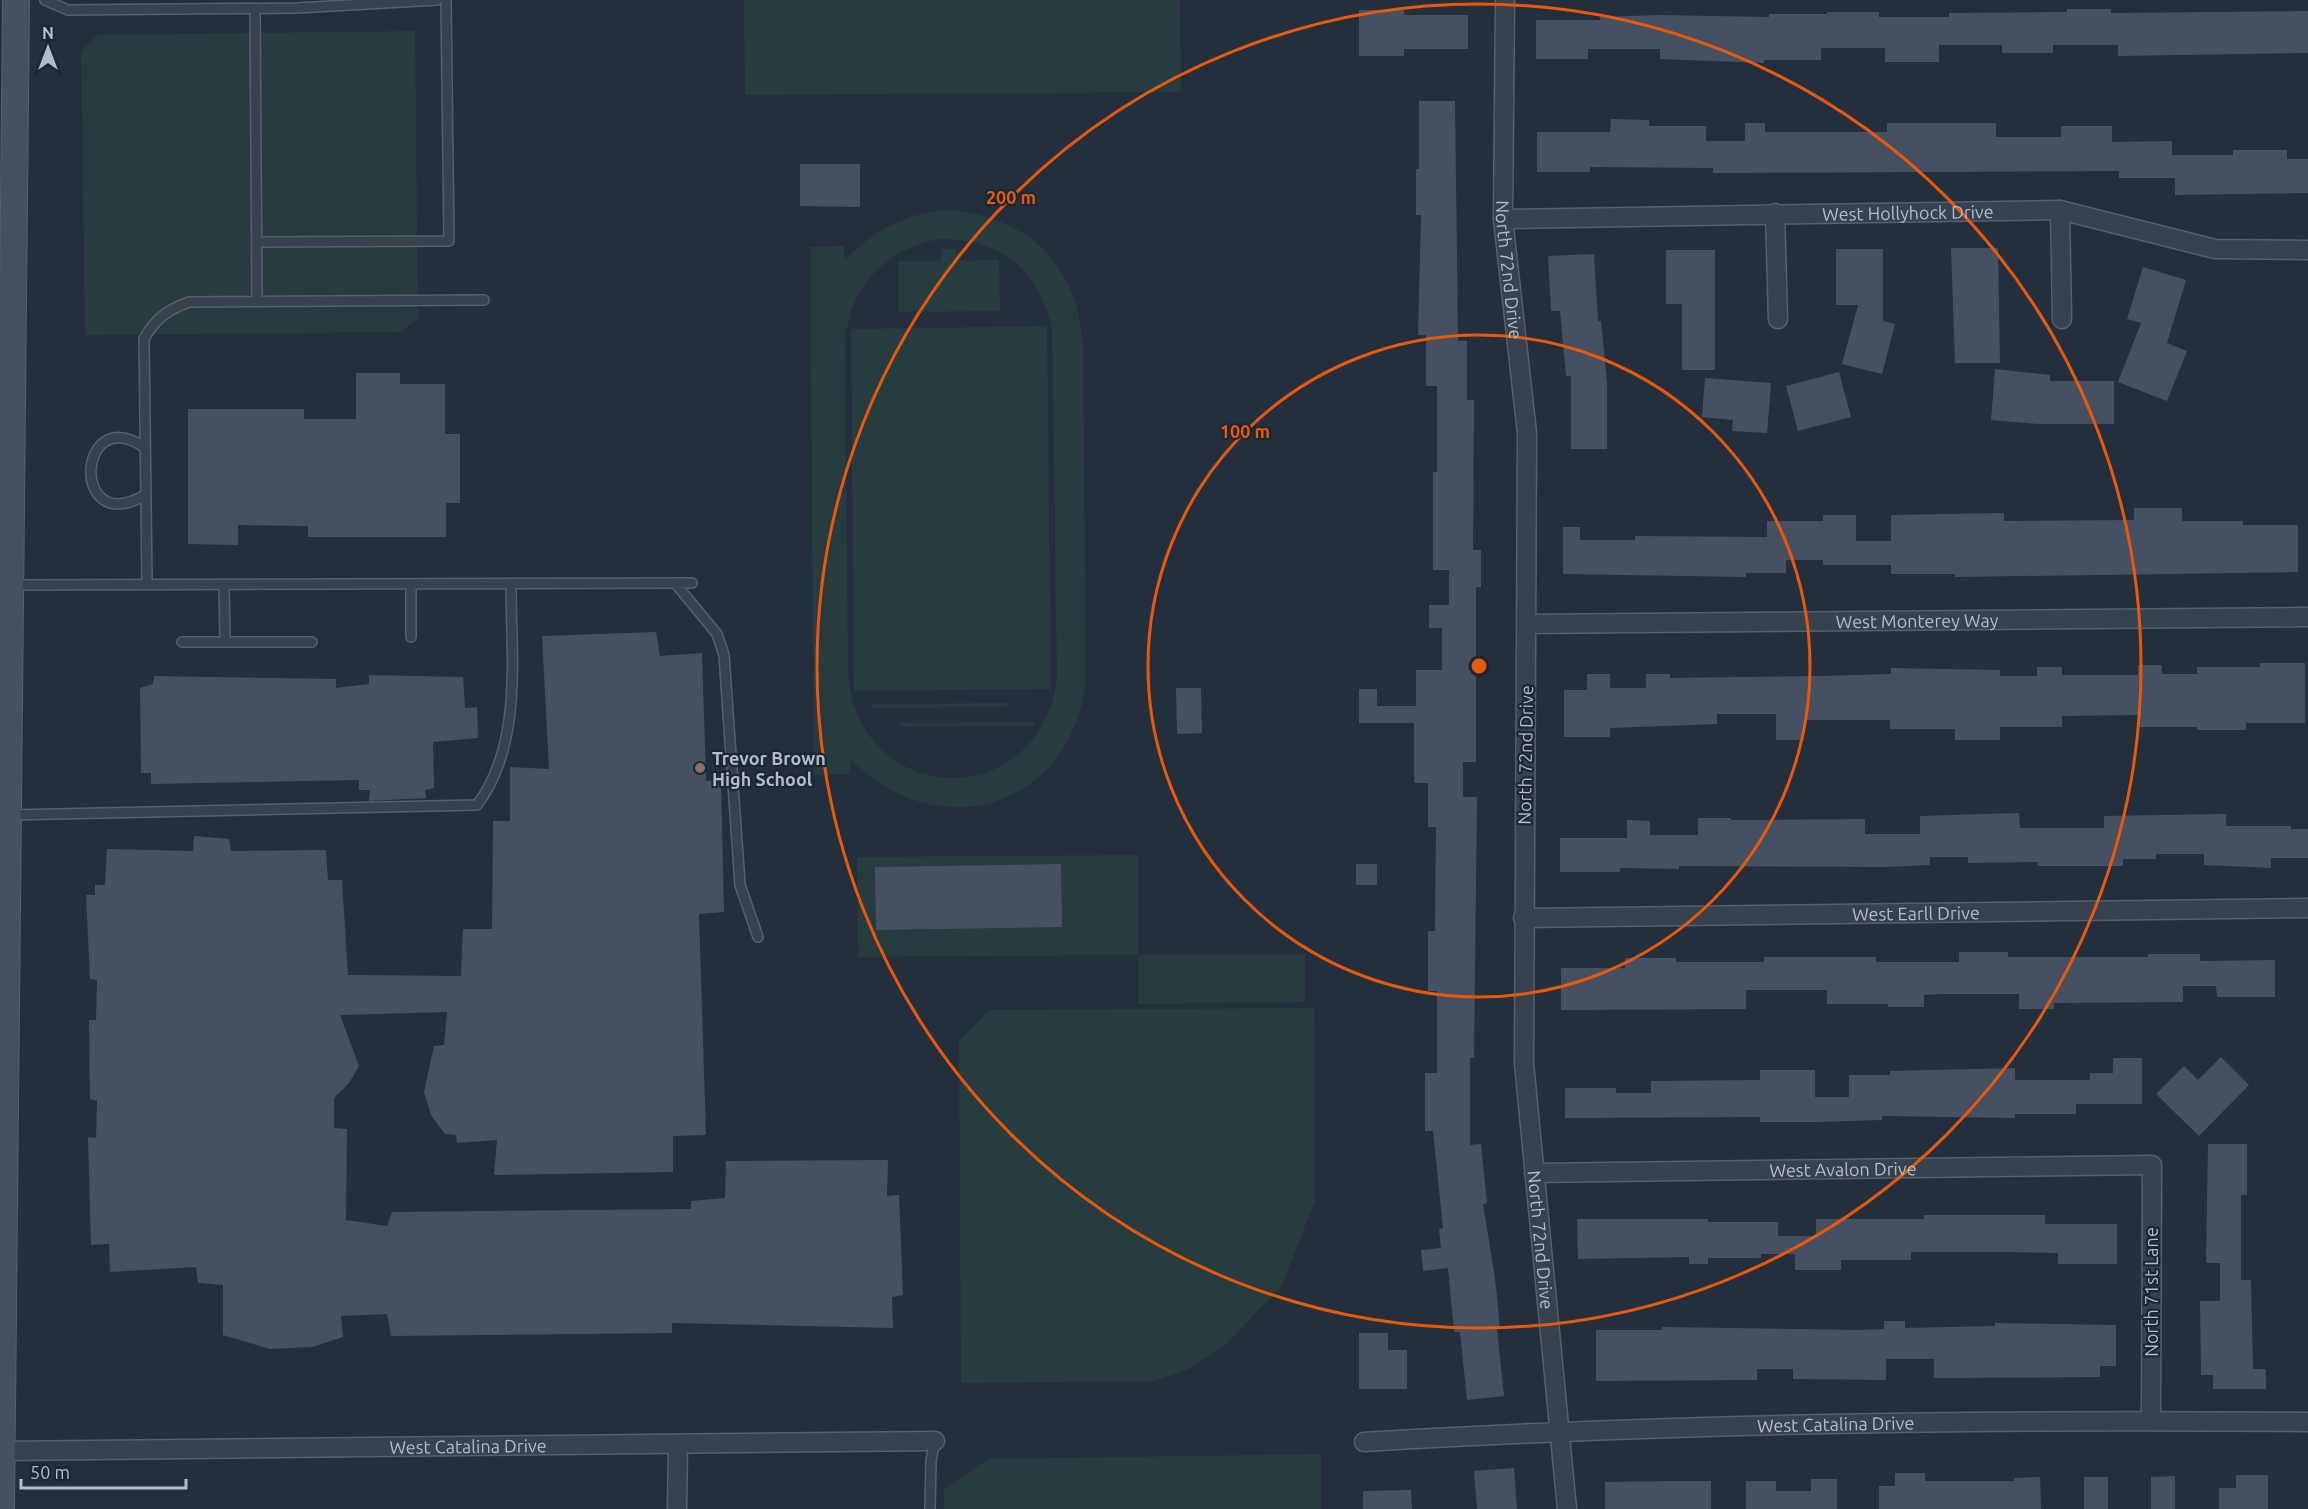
<svg xmlns="http://www.w3.org/2000/svg" width="2308" height="1509" viewBox="0 0 2308 1509" font-family="Ubuntu,sans-serif">
  <style>
    .green { fill: #263c3f; fill-rule: evenodd }
    .building { fill: #455162 }
    .lines { fill: none; stroke-linecap: round; stroke-linejoin: round }
    .lane-casing { stroke: #565f6c; stroke-width: 12 }
    .street-casing { stroke: #565f6c; stroke-width: 21 }
    .secondary-casing { stroke: #565f6c; stroke-width: 28 }
    .lane { stroke: #38414e; stroke-width: 9 }
    .street { stroke: #38414e; stroke-width: 18 }
    .secondary { stroke: #465061; stroke-width: 26 }
    .ring { fill: none; stroke: #e8590c; stroke-width: 3 }
    .education-dot { fill: #8d6e63; stroke: #1d2633; stroke-width: 2 }
    .labels { text-anchor: middle; dominant-baseline: central; stroke-width: 4.5; stroke-linejoin: round; paint-order: stroke }
    .street-label { font-size: 18px; fill: #b4bcc9; stroke: #1d2633 }
    .poi-label { font-size: 18px; font-weight: bold; fill: #b4bcc9; stroke: #1d2633; text-anchor: start }
    .centre { fill: #e8590c; stroke: #1d2633; stroke-width: 3 }
    .ring-label { font-size: 18px; text-anchor: middle; font-weight: bold; fill: #e8590c; stroke: #1d2633; stroke-width: 4.5; stroke-linejoin: round; paint-order: stroke }
  </style>
  <rect width="100%" height="100%" fill="#242f3e"/>
  <path class="green" d="M 744,0 L 1180,0 L 1181,92 L 745,95 Z
    M 415,31 L 418,318 L 401,332 L 85,335 L 81,51 L 98,35 Z
    M 946,210 C 1026,215 1077,263 1083,344 L 1086,682 C 1070,809 938,848 850,759 L 850,774 L 814,775 L 810,247 L 844,246 L 845,260 C 874,230 904,214 946,210 ZM 940,239 C 1001,239 1040,270 1052,329 L 1057,678 C 1041,812 862,811 848,676 L 845,346 C 848,288 884,249 940,239 Z
    M 941,249 L 956,249 L 957,261 L 999,260 L 1000,311 L 898,312 L 898,261 L 941,261 Z
    M 1047,326 L 1051,689 L 854,691 L 851,329 Z
    M 1007,703 L 1007,707 L 872,708 L 871,704 Z
    M 1034,722 L 1034,726 L 901,726 L 901,723 Z
    M 1138,855 L 1138,955 L 1305,954 L 1305,1002 L 1138,1004 L 1138,955 L 858,957 L 857,857 Z
    M 1314,1008 L 1315,1201 L 1281,1287 L 1226,1344 L 1191,1368 L 1155,1381 L 961,1383 L 959,1041 L 990,1010 Z
    M 1321,1454 L 1321,1509 L 944,1509 L 944,1490 L 988,1459 Z"/>
  <path class="building" d="M 2067,9 L 2111,9 L 2111,13 L 2308,11 L 2308,53 L 2118,56 L 2118,45 L 2053,45 L 2053,53 L 2002,53 L 2002,45 L 1939,45 L 1939,62 L 1885,62 L 1885,48 L 1821,48 L 1821,60 L 1764,60 L 1764,63 L 1660,59 L 1660,49 L 1588,49 L 1588,59 L 1536,59 L 1536,20 L 1600,20 L 1600,17 L 1660,15 L 1769,17 L 1769,14 L 1827,14 L 1827,12 L 1879,12 L 1879,17 L 1949,17 L 1949,13 L 2067,12 Z
    M 1359,10 L 1404,10 L 1404,15 L 1468,15 L 1468,49 L 1404,49 L 1404,56 L 1359,56 Z
    M 1419,101 L 1455,101 L 1458,341 L 1467,341 L 1467,400 L 1474,400 L 1473,550 L 1481,550 L 1481,587 L 1476,587 L 1476,762 L 1463,762 L 1463,797 L 1477,797 L 1474,1058 L 1470,1058 L 1470,1145 L 1481,1144 L 1487,1203 L 1483,1204 L 1495,1278 L 1500,1328 L 1497,1329 L 1504,1396 L 1467,1400 L 1460,1332 L 1454,1332 L 1448,1268 L 1423,1271 L 1421,1250 L 1441,1248 L 1439,1229 L 1443,1228 L 1433,1131 L 1425,1131 L 1425,1073 L 1437,1073 L 1437,991 L 1428,991 L 1428,931 L 1435,931 L 1436,827 L 1428,827 L 1428,783 L 1414,783 L 1414,723 L 1359,723 L 1359,689 L 1377,689 L 1377,706 L 1416,706 L 1416,670 L 1442,670 L 1442,628 L 1429,628 L 1429,605 L 1449,605 L 1449,570 L 1433,570 L 1433,472 L 1437,472 L 1437,386 L 1426,386 L 1426,335 L 1418,335 L 1421,215 L 1416,215 L 1416,169 L 1419,169 Z
    M 1611,119 L 1649,120 L 1649,126 L 1706,126 L 1706,141 L 1745,141 L 1745,123 L 1765,123 L 1765,132 L 1887,132 L 1887,123 L 1996,123 L 1996,137 L 2061,137 L 2061,126 L 2112,126 L 2112,142 L 2172,141 L 2172,155 L 2233,155 L 2233,150 L 2287,150 L 2287,159 L 2308,159 L 2308,193 L 2175,195 L 2175,178 L 2119,178 L 2119,171 L 1713,173 L 1713,168 L 1590,167 L 1590,172 L 1537,172 L 1537,132 L 1610,132 Z
    M 800,164 L 860,164 L 860,207 L 800,206 Z
    M 1951,248 L 1998,248 L 2000,363 L 1955,363 Z
    M 1836,249 L 1883,249 L 1883,321 L 1895,324 L 1882,374 L 1842,364 L 1858,305 L 1836,305 Z
    M 1666,250 L 1715,250 L 1715,370 L 1682,370 L 1682,304 L 1666,304 Z
    M 1594,254 L 1598,321 L 1601,321 L 1607,382 L 1607,449 L 1571,449 L 1571,376 L 1566,376 L 1560,311 L 1551,311 L 1548,256 Z
    M 2143,267 L 2186,280 L 2167,343 L 2187,351 L 2167,401 L 2118,382 L 2141,323 L 2127,319 Z
    M 1995,369 L 2050,375 L 2050,381 L 2114,381 L 2114,424 L 2038,424 L 1991,420 Z
    M 1839,372 L 1851,417 L 1798,431 L 1786,386 Z
    M 356,373 L 400,373 L 400,384 L 445,384 L 445,434 L 460,434 L 460,503 L 446,503 L 446,537 L 308,537 L 308,526 L 238,525 L 238,545 L 188,544 L 188,409 L 304,409 L 304,419 L 356,419 Z
    M 1705,378 L 1771,383 L 1767,433 L 1732,431 L 1733,420 L 1702,417 Z
    M 2134,508 L 2182,508 L 2182,521 L 2243,521 L 2243,525 L 2298,525 L 2298,572 L 1955,577 L 1955,574 L 1891,574 L 1891,565 L 1823,565 L 1823,560 L 1786,560 L 1786,573 L 1746,573 L 1746,577 L 1563,574 L 1563,527 L 1580,527 L 1580,540 L 1635,540 L 1635,536 L 1767,537 L 1767,521 L 1823,521 L 1823,515 L 1856,515 L 1856,541 L 1891,541 L 1891,515 L 2004,513 L 2004,521 L 2134,520 Z
    M 656,632 L 660,656 L 702,653 L 706,781 L 721,780 L 724,912 L 699,914 L 706,1135 L 673,1136 L 673,1172 L 494,1175 L 497,1140 L 457,1143 L 456,1135 L 445,1134 L 431,1115 L 424,1092 L 434,1046 L 444,1045 L 447,1012 L 340,1015 L 359,1066 L 349,1083 L 334,1098 L 334,1128 L 347,1129 L 346,1220 L 387,1226 L 392,1212 L 691,1209 L 691,1201 L 725,1198 L 726,1161 L 888,1160 L 887,1196 L 899,1195 L 903,1295 L 892,1297 L 893,1328 L 672,1323 L 672,1333 L 391,1336 L 387,1314 L 341,1316 L 343,1337 L 312,1347 L 270,1349 L 223,1335 L 223,1285 L 198,1283 L 196,1267 L 110,1272 L 109,1244 L 91,1245 L 88,1137 L 96,1138 L 97,1101 L 90,1099 L 89,1020 L 96,1020 L 97,980 L 90,979 L 86,895 L 95,895 L 95,885 L 105,885 L 107,849 L 193,851 L 194,836 L 229,839 L 231,851 L 326,850 L 328,880 L 342,880 L 348,975 L 461,976 L 463,929 L 492,929 L 493,821 L 510,821 L 510,767 L 549,769 L 542,636 Z
    M 2260,663 L 2305,663 L 2305,723 L 2246,723 L 2246,730 L 2197,730 L 2197,727 L 2138,727 L 2138,715 L 2062,716 L 2062,727 L 2000,727 L 2000,740 L 1955,740 L 1955,729 L 1890,729 L 1890,720 L 1805,720 L 1804,740 L 1776,740 L 1776,714 L 1717,714 L 1717,724 L 1610,728 L 1610,737 L 1564,737 L 1564,690 L 1587,690 L 1587,674 L 1610,674 L 1610,688 L 1646,688 L 1646,674 L 1670,674 L 1670,678 L 1821,676 L 1891,674 L 1891,668 L 2000,670 L 2000,676 L 2037,676 L 2037,667 L 2062,667 L 2062,675 L 2138,675 L 2138,665 L 2162,665 L 2162,674 L 2197,674 L 2197,667 L 2260,667 Z
    M 369,675 L 463,677 L 465,708 L 477,707 L 478,738 L 433,742 L 434,788 L 425,790 L 426,798 L 369,801 L 370,790 L 359,790 L 359,780 L 151,784 L 151,773 L 141,773 L 140,688 L 153,684 L 154,676 L 336,679 L 336,688 L 369,684 Z
    M 1176,688 L 1201,688 L 1202,733 L 1177,734 Z
    M 2019,813 L 2020,828 L 2104,828 L 2104,816 L 2226,814 L 2226,826 L 2291,826 L 2291,829 L 2308,829 L 2308,858 L 2271,858 L 2271,868 L 2204,865 L 2204,854 L 2156,854 L 2156,859 L 2123,859 L 2123,866 L 2038,866 L 2038,862 L 1968,863 L 1968,857 L 1930,857 L 1930,865 L 1885,867 L 1679,866 L 1679,869 L 1620,868 L 1620,872 L 1560,872 L 1560,838 L 1627,838 L 1627,820 L 1650,821 L 1650,835 L 1698,835 L 1698,818 L 1731,818 L 1731,820 L 1865,819 L 1865,834 L 1920,834 L 1920,816 Z
    M 1061,864 L 1062,927 L 876,930 L 875,867 Z
    M 1356,864 L 1377,864 L 1377,885 L 1356,885 Z
    M 1959,952 L 2008,952 L 2008,957 L 2148,957 L 2148,954 L 2200,954 L 2200,961 L 2275,960 L 2275,997 L 2217,997 L 2216,986 L 2183,986 L 2183,1002 L 2054,1003 L 2054,1009 L 2019,1009 L 2019,994 L 1941,994 L 1924,995 L 1924,1007 L 1888,1007 L 1888,1004 L 1827,1004 L 1827,990 L 1746,990 L 1746,1009 L 1561,1010 L 1561,968 L 1625,968 L 1625,958 L 1676,958 L 1676,962 L 1764,962 L 1764,957 L 1876,957 L 1876,962 L 1959,962 Z
    M 2221,1057 L 2249,1085 L 2199,1136 L 2156,1094 L 2184,1066 L 2198,1080 Z
    M 2113,1058 L 2142,1058 L 2142,1104 L 2076,1104 L 2076,1114 L 2015,1114 L 2015,1118 L 1882,1116 L 1882,1120 L 1815,1122 L 1760,1122 L 1760,1117 L 1565,1118 L 1565,1088 L 1616,1088 L 1616,1093 L 1651,1093 L 1651,1081 L 1760,1080 L 1760,1070 L 1815,1070 L 1815,1097 L 1849,1097 L 1849,1075 L 1890,1075 L 1890,1071 L 2015,1068 L 2015,1080 L 2090,1080 L 2090,1073 L 2113,1073 Z
    M 2208,1144 L 2247,1144 L 2247,1195 L 2241,1195 L 2241,1280 L 2251,1280 L 2253,1369 L 2266,1369 L 2266,1389 L 2213,1389 L 2213,1375 L 2201,1375 L 2200,1301 L 2220,1301 L 2220,1263 L 2206,1263 Z
    M 1924,1215 L 2045,1215 L 2045,1224 L 2117,1224 L 2117,1264 L 2058,1264 L 2058,1253 L 2001,1252 L 1911,1252 L 1911,1260 L 1841,1260 L 1841,1270 L 1795,1270 L 1795,1254 L 1761,1254 L 1761,1258 L 1708,1258 L 1708,1264 L 1689,1264 L 1689,1257 L 1578,1259 L 1577,1219 L 1708,1219 L 1708,1222 L 1778,1222 L 1778,1236 L 1816,1236 L 1816,1219 L 1924,1219 Z
    M 1884,1321 L 1905,1321 L 1905,1328 L 1995,1326 L 1995,1323 L 2116,1325 L 2116,1366 L 2100,1366 L 2100,1377 L 1934,1378 L 1934,1359 L 1886,1359 L 1886,1380 L 1793,1379 L 1793,1369 L 1757,1369 L 1757,1380 L 1596,1381 L 1596,1330 L 1662,1330 L 1662,1327 L 1860,1330 L 1884,1329 Z
    M 1359,1333 L 1388,1333 L 1388,1350 L 1407,1350 L 1407,1389 L 1359,1389 Z
    M 1514,1468 L 1517,1509 L 1477,1509 L 1474,1471 Z
    M 1895,1473 L 1925,1473 L 1925,1481 L 2014,1481 L 2014,1478 L 2040,1477 L 2041,1509 L 1879,1509 L 1879,1486 L 1895,1486 Z
    M 2236,1475 L 2268,1475 L 2268,1509 L 2219,1509 L 2219,1488 L 2236,1488 Z
    M 2175,1476 L 2175,1509 L 2151,1509 L 2151,1477 Z
    M 2084,1477 L 2108,1477 L 2108,1509 L 2084,1509 Z
    M 1811,1479 L 1837,1479 L 1837,1509 L 1746,1509 L 1746,1481 L 1776,1481 L 1776,1491 L 1811,1491 Z
    M 1679,1481 L 1711,1481 L 1711,1509 L 1605,1509 L 1605,1482 Z
    M 1411,1490 L 1412,1509 L 1363,1509 L 1363,1491 Z"/>
  <g class="lines">
    <defs>
      <path id="lane" d="M 45,0 L 68,10 L 297,8 L 437,0
        M 255,9 L 257,301
        M 257,242 L 449,241 L 446,0
        M 144,447 C 76,402 70,539 145,495
        M 675,583 L 717,634 L 724,655 L 740,885 L 758,937
        M 147,584 L 144,339 C 155,319 167,310 189,302 L 484,300
        M 224,584 L 225,641
        M 12,585 L 692,583
        M 411,637 L 411,584
        M 182,642 L 312,642
        M 9,815 L 477,805 C 523,744 511,656 511,584
        M 930,1509 L 931,1460 L 935,1441"/>
      <g id="street">
        <path id="s1" d="M 1505,0 L 1503,219 L 1527,433 L 1524,1063 L 1567,1509"/>
        <path d="M 2060,210 L 2062,319"/>
        <path d="M 1775,213 L 1778,319"/>
        <path id="s2" d="M 1503,219 L 2060,210 L 2215,249 L 2308,250"/>
        <path id="s3" d="M 1527,624 L 2308,617"/>
        <path id="s4" d="M 1523,918 L 2308,908"/>
        <path id="s5" d="M 1534,1173 L 2152,1165 L 2151,1420"/>
        <path id="s6" d="M 1364,1442 C 1678,1423 1994,1419 2308,1422"/>
        <path id="s7" d="M 2,1451 L 935,1441"/>
        <path d="M 677,1509 L 678,1444"/>
      </g>
      <path id="secondary" d="M 1,1509 L 16,0"/>
    </defs>
    <use href="#lane" class="lane-casing"/>
    <use href="#street" class="street-casing"/>
    <use href="#secondary" class="secondary-casing"/>
    <use href="#lane" class="lane"/>
    <use href="#street" class="street"/>
    <use href="#secondary" class="secondary"/>
  </g>
  <g class="ring">
    <circle cx="1479" cy="666" r="331"/>
    <circle cx="1479" cy="666" r="662"/>
  </g>
  <circle class="education-dot" cx="700" cy="768" r="6"/>
  <g class="labels">
    <g class="street-label">
      <text stroke="none"><textPath href="#s2" startOffset="405">West Hollyhock Drive</textPath></text>
      <text stroke="none"><textPath href="#s1" startOffset="270">North 72nd Drive</textPath></text>
      <text stroke="none"><textPath href="#s3" startOffset="390">West Monterey Way</textPath></text>
      <text transform="translate(1525 755) rotate(-89)">North 72nd Drive</text>
      <text stroke="none"><textPath href="#s4" startOffset="393">West Earll Drive</textPath></text>
      <text stroke="none"><textPath href="#s5" startOffset="309">West Avalon Drive</textPath></text>
      <text stroke="none"><textPath href="#s1" startOffset="1242">North 72nd Drive</textPath></text>
      <text transform="translate(2151 1292) rotate(-90)">North 71st Lane</text>
      <text stroke="none"><textPath href="#s6" startOffset="472">West Catalina Drive</textPath></text>
      <text stroke="none"><textPath href="#s7" startOffset="466">West Catalina Drive</textPath></text>
    </g>
    <g class="poi-label">
      <text x="712" y="758">Trevor Brown<tspan x="712" dy="21">High School</tspan></text>
    </g>
  </g>
  <circle cx="1479" cy="666" r="9" class="centre"/>
  <g class="ring-label">
    <text x="1011" y="204">200 m</text>
    <text x="1245" y="438">100 m</text>
  </g>
  <g transform="translate(48 48)" stroke="#1d2633" stroke-width="4.5" paint-order="stroke">
  <path d="M0-4.5L10 22L0 15L-10 22Z" fill="#b4bcc9"/>
  <text y="-9" font-size="16" font-weight="bold" text-anchor="middle" fill="#b4bcc9">N</text>
  </g>
  <path d="M21 1479v9h165v-9" fill="none" stroke="#b4bcc9" stroke-width="3"/>
  <text x="30" y="1479" font-size="18" fill="#b4bcc9" stroke="#1d2633" stroke-width="4.5" paint-order="stroke">50 m</text>
</svg>
